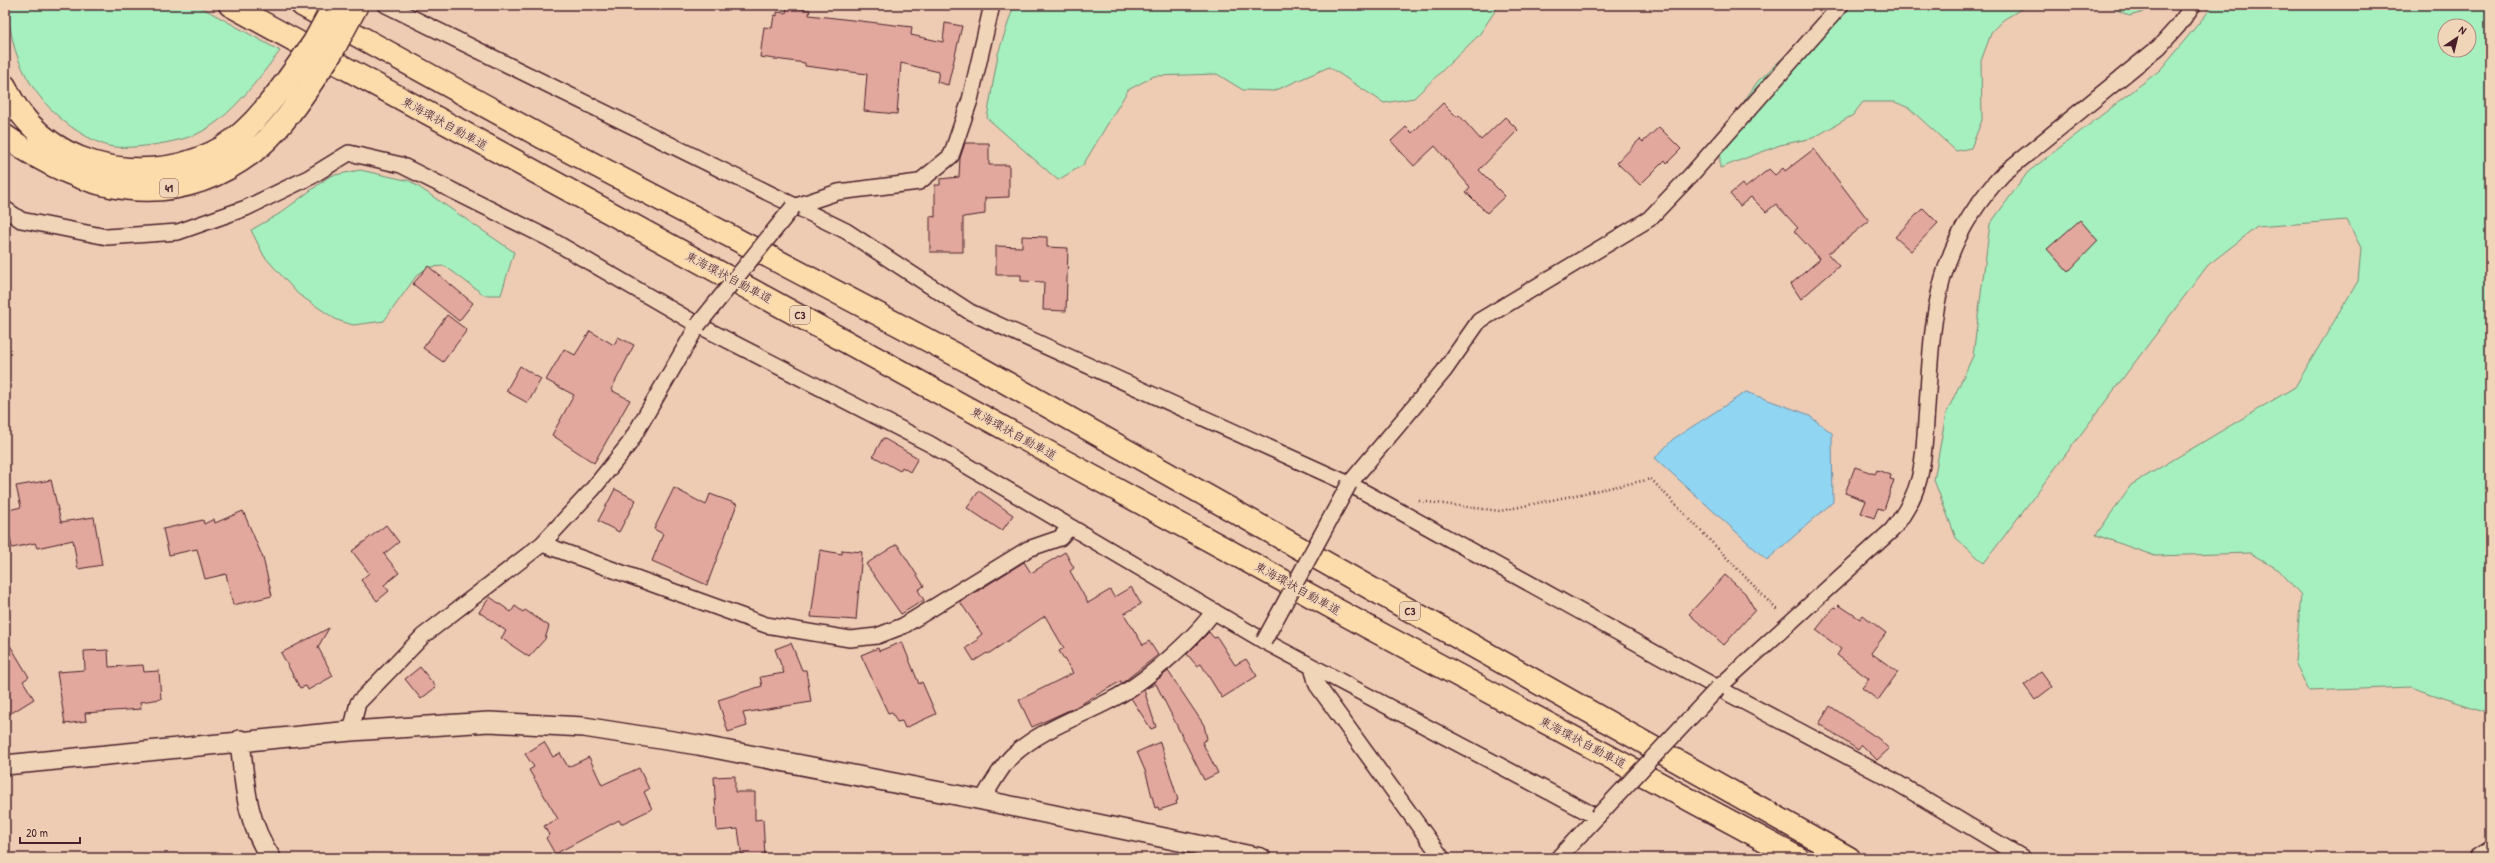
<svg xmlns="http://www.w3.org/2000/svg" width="2495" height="863" viewBox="0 0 2495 863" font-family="'Patrick Hand','Klee One',sans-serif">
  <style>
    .green { fill: #a6f0bf; stroke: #788875; fill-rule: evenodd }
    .water { fill: #90d5f1; stroke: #748ca2 }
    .building { fill: #e2a89e; stroke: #4a1f2b }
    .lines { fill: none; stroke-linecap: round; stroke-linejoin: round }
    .minor-casing { stroke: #4a1f2b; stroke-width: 18 }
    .tertiary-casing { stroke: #4a1f2b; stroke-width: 22 }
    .trunk-casing { stroke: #4a1f2b; stroke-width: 25 }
    .motorway-casing { stroke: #4a1f2b; stroke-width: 25 }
    .path { stroke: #4a1f2b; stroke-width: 2.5; stroke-dasharray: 1 3; stroke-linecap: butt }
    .minor { stroke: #f1d5b8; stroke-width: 15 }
    .tertiary { stroke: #f1d5b8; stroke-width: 19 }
    .trunk { stroke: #fddcac; stroke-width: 22 }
    .motorway { stroke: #fddcac; stroke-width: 22 }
    .minor-bridge-casing { stroke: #4a1f2b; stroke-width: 18; stroke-linecap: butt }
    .trunk-bridge-casing { stroke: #4a1f2b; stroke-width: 25; stroke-linecap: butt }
    .minor-bridge { stroke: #f1d5b8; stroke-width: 15 }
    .trunk-bridge { stroke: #fddcac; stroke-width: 22 }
    .labels { text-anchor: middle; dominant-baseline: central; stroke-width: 3.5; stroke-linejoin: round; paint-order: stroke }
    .shield { fill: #f1d5b8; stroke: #7c5655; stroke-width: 1 }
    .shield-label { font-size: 11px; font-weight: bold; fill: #4a1f2b }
    .street-label { font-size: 12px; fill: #4a1f2b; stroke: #f1d5b8 }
  </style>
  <rect width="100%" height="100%" fill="#eeccb3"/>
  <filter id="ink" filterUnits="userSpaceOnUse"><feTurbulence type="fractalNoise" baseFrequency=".025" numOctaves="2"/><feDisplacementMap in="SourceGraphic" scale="8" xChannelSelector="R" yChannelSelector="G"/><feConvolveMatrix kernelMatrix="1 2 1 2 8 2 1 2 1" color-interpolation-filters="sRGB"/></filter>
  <g filter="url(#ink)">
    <path class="green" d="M 8,5 L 197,5 L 280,51 C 258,79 230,119 197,134 C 180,142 123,152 105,145 C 57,127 19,82 11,32 C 9,23 7,14 8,5 Z
      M 1014,5 L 1499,5 L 1479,35 L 1414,98 L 1384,103 L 1329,67 L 1274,91 L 1243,90 L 1217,74 L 1154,76 L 1128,90 L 1083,165 L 1058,180 L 987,118 L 998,54 Z
      M 1849,5 L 2028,5 L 2003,20 L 1992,31 L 1981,61 L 1982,120 L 1971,148 L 1956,151 L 1909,108 L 1895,102 L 1863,102 L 1853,115 L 1813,138 L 1780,145 L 1720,168 L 1720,136 L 1758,81 L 1817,26 Z
      M 2109,5 L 2149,5 L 2144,12 L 2129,16 Z
      M 2214,5 L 2490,5 L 2490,713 L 2410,687 L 2309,691 L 2295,662 L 2301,595 L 2279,570 L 2250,553 L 2155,556 L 2096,535 L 2131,485 L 2295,387 L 2358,281 L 2361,248 L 2347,220 L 2257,227 L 2208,265 L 1984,563 L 1956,538 L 1934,480 L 1946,414 L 1973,356 L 1990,224 L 2028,172 L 2160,70 ZM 2445,26 L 2469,26 L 2469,50 L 2445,50 Z
      M 360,170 L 410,181 L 514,252 L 501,295 L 484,295 L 445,266 L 429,267 L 417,275 L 384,321 L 353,325 L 337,320 L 298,294 L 264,256 L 251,230 L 279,214 L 330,176 Z"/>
    <path class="water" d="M 1746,392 L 1807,414 L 1832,433 L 1833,502 L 1767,560 L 1655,458 L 1673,439 Z"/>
    <path class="building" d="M 787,7 L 810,10 L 809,15 L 912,27 L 911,35 L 943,42 L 945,23 L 962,26 L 948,85 L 937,82 L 939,72 L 901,63 L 897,114 L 864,111 L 867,74 L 805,66 L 805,63 L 760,57 L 764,27 L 772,28 L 774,15 L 777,16 L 777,12 L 786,13 Z
      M 1443,103 L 1457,117 L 1459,115 L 1481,140 L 1505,117 L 1518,130 L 1479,170 L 1505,196 L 1487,213 L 1466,192 L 1470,187 L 1435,146 L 1414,166 L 1391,141 L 1406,127 L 1412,133 Z
      M 1659,127 L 1681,149 L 1667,163 L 1665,160 L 1640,185 L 1617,163 L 1640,139 L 1643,142 Z
      M 965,143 L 989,143 L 989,165 L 1009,165 L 1009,197 L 985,198 L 985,214 L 963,217 L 963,252 L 930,252 L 930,216 L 935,217 L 935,185 L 940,185 L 940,179 L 959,177 L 960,158 Z
      M 1814,149 L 1869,221 L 1828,254 L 1839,266 L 1801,299 L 1791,284 L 1820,259 L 1794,231 L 1798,228 L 1776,204 L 1766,212 L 1751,197 L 1740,206 L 1730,194 L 1742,184 L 1745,188 L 1769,169 L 1775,175 L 1783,168 L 1785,171 Z
      M 1923,208 L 1938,223 L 1911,251 L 1895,237 Z
      M 2080,220 L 2098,241 L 2068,272 L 2047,249 Z
      M 1022,236 L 1047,237 L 1047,247 L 1068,248 L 1066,311 L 1043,310 L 1044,282 L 1021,281 L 1021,275 L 996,275 L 996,246 L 1022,247 Z
      M 428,266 L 473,303 L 459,321 L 413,284 Z
      M 447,315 L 467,330 L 443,362 L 423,348 Z
      M 590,331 L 614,345 L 618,337 L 634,345 L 611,390 L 630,400 L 594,463 L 552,435 L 574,395 L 546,380 L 564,349 L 575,355 Z
      M 520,366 L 541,379 L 528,403 L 506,391 Z
      M 883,438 L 918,458 L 910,472 L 902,467 L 900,471 L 873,456 Z
      M 1855,467 L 1875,474 L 1877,470 L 1891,475 L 1890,479 L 1894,480 L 1884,510 L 1878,508 L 1874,518 L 1861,513 L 1866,501 L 1845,493 Z
      M 51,480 L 61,522 L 94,517 L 102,565 L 78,569 L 73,540 L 37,548 L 35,543 L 12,548 L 5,511 L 21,507 L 16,486 Z
      M 674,488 L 706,505 L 710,494 L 737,504 L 707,585 L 652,561 L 663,534 L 654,529 Z
      M 615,489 L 636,500 L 619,532 L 598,521 Z
      M 979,491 L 1013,515 L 1002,531 L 967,508 Z
      M 243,511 L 263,558 L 272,596 L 233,605 L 226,574 L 205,579 L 197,549 L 169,555 L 163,529 L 203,520 L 204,524 L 214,519 L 215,523 Z
      M 386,525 L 399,542 L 384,554 L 399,573 L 384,585 L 389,591 L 377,601 L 361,580 L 369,573 L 352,551 Z
      M 897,544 L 924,586 L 918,590 L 924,600 L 901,614 L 866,564 Z
      M 820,550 L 842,554 L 842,550 L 862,552 L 856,620 L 811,617 Z
      M 1065,552 L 1074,568 L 1070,571 L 1088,603 L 1110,590 L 1114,597 L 1131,587 L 1141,604 L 1124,614 L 1143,645 L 1149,641 L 1158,655 L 1122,683 L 1121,681 L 1076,707 L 1032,727 L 1019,700 L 1073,673 L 1059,651 L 1064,648 L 1045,616 L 988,654 L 987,653 L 974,661 L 966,648 L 978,640 L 977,638 L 982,634 L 960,602 L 1024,562 L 1031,573 Z
      M 1725,575 L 1745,593 L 1755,610 L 1724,645 L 1689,614 Z
      M 490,597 L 511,612 L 515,606 L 523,612 L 525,610 L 549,626 L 545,639 L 529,657 L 501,638 L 506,631 L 479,612 Z
      M 1839,605 L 1860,619 L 1863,615 L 1886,633 L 1871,653 L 1898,672 L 1878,700 L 1862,688 L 1869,679 L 1837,655 L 1841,649 L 1816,630 L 1834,607 L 1836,608 Z
      M 329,628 L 318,647 L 333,676 L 308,690 L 306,686 L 300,688 L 281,653 Z
      M 1209,632 L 1214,638 L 1217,637 L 1235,665 L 1246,659 L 1257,676 L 1222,698 L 1201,664 L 1197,666 L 1187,654 Z
      M 5,637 L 29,677 L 23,681 L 34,699 L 5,717 Z
      M 902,642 L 919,684 L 922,682 L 936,714 L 905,728 L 902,721 L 897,722 L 892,712 L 888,713 L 861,655 L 878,648 L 879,651 Z
      M 791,643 L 802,670 L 806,670 L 811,702 L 743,713 L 747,726 L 728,732 L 718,700 L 762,686 L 760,677 L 784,673 L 775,649 Z
      M 108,650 L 109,667 L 143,665 L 144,672 L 159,671 L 161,699 L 140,702 L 141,709 L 85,713 L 86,721 L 65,724 L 57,672 L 85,670 L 84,651 Z
      M 420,667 L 436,687 L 421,699 L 405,679 Z
      M 1168,671 L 1204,725 L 1207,739 L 1202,742 L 1218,773 L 1204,780 L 1156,684 L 1147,688 Z
      M 2041,672 L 2052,687 L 2035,700 L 2024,685 Z
      M 1144,690 L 1156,727 L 1151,729 L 1131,698 Z
      M 1830,706 L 1879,739 L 1889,749 L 1877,760 L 1862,745 L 1858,750 L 1819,724 Z
      M 544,742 L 553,757 L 560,753 L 568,767 L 589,757 L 602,785 L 639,768 L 649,789 L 644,792 L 652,809 L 621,824 L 619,820 L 555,854 L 546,838 L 549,835 L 544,826 L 558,819 L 529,770 L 534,767 L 525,754 Z
      M 1160,742 L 1178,800 L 1176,801 L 1177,804 L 1159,810 L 1158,807 L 1155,808 L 1146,773 L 1137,752 Z
      M 735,776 L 735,792 L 755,792 L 755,820 L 763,819 L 765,858 L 742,858 L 738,829 L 717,831 L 714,777 Z"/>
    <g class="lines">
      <defs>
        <path id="minor" d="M 386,5 L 846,231 L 970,312 L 1349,484 L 1390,506 L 1718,688 L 1894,781 L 2023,858
          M 793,207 L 838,192 L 919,182 L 951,156 L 970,100 L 992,5
          M 5,209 L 21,220 L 107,237 L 178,232 L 246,208 L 310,177 L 349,153 L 401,165 L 548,238 L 698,325 L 930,444 L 1264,641 L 1597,817 L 1558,858
          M 1349,484 L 1444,371 L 1479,321 L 1649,219 L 1691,175 L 1841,5
          M 542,544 L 766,625 L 850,639 L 877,636 L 903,626 L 1028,549 L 1060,538 L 1069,528
          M 1312,667 L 1317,685 L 1442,858
          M 1718,688 L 1892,530 C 1926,488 1923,458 1927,407 C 1933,313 1935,246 2003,174 L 2159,47 L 2178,26 L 2193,5
          M 351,731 L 358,703 L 423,636 L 542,544 L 592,490 L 629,444 L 698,325
          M 982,800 C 991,786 1001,766 1013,755 C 1042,729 1077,718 1111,700 C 1144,683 1192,641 1214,611"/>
        <path id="tertiary" d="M 240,740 C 245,785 245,819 271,858
          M 5,765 L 351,731 L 489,722 L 584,727 L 698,745 L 982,800 L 1261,858
          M 2479,858 L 2490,851"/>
        <path id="trunk" d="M 5,86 C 39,165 138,189 212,153 C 244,138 268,106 288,79
          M 5,136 C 83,192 170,215 253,152 C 275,135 292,111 308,88"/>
        <path id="motorway" d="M 230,5 L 1368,627 L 1798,858
          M 302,5 L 542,137 L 973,364 L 1849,858"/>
      </defs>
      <use href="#minor" class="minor-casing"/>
      <use href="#tertiary" class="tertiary-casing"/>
      <use href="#trunk" class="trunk-casing"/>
      <use href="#motorway" class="motorway-casing"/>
      <path class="path" d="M 1419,501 L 1500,511 L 1651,479 L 1778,611"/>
      <use href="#minor" class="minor"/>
      <use href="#tertiary" class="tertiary"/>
      <use href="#trunk" class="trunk"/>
      <use href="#motorway" class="motorway"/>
      <defs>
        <path id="minor-bridge" d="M 698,325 L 793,207
          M 1264,641 L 1349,484
          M 1597,817 L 1718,688"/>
        <path id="trunk-bridge" d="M 288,79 L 314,42 L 334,5
          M 308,88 L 332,52 L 357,5"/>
      </defs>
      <use href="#minor-bridge" class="minor-bridge-casing"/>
      <use href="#trunk-bridge" class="trunk-bridge-casing"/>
      <use href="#minor-bridge" class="minor-bridge"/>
      <use href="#trunk-bridge" class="trunk-bridge"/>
    </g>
  </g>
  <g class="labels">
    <g class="shield">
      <rect x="160" y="179" width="18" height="18" rx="3"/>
      <rect x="790" y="306" width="20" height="18" rx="3"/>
      <rect x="1400" y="602" width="20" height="18" rx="3"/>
    </g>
    <g class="shield-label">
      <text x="169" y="188">41</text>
      <text x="800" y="315">C3</text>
      <text x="1410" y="611">C3</text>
    </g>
    <g class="street-label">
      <text transform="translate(445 123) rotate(29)">東海環状自動車道</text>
      <text transform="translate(729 277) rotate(28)">東海環状自動車道</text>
      <text transform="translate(1014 433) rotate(29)">東海環状自動車道</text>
      <text transform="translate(1298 588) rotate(29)">東海環状自動車道</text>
      <text transform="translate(1583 742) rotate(28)">東海環状自動車道</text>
    </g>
  </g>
  <rect width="2495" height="863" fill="none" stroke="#f1d5b8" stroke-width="20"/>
  <rect x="10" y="10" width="2475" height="843" fill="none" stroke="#4a1f2b" stroke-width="1.5" filter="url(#ink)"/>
  <g transform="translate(2457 38) rotate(35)"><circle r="19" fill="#f1d5b8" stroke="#ae8c80"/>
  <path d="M0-3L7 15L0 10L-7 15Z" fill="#4a1f2b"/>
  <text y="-6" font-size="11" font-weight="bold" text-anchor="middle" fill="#4a1f2b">N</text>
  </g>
  <path d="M20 837v6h60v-6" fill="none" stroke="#4a1f2b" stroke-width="2"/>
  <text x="26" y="837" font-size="12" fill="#4a1f2b" stroke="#f1d5b8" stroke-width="3" paint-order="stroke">20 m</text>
</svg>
